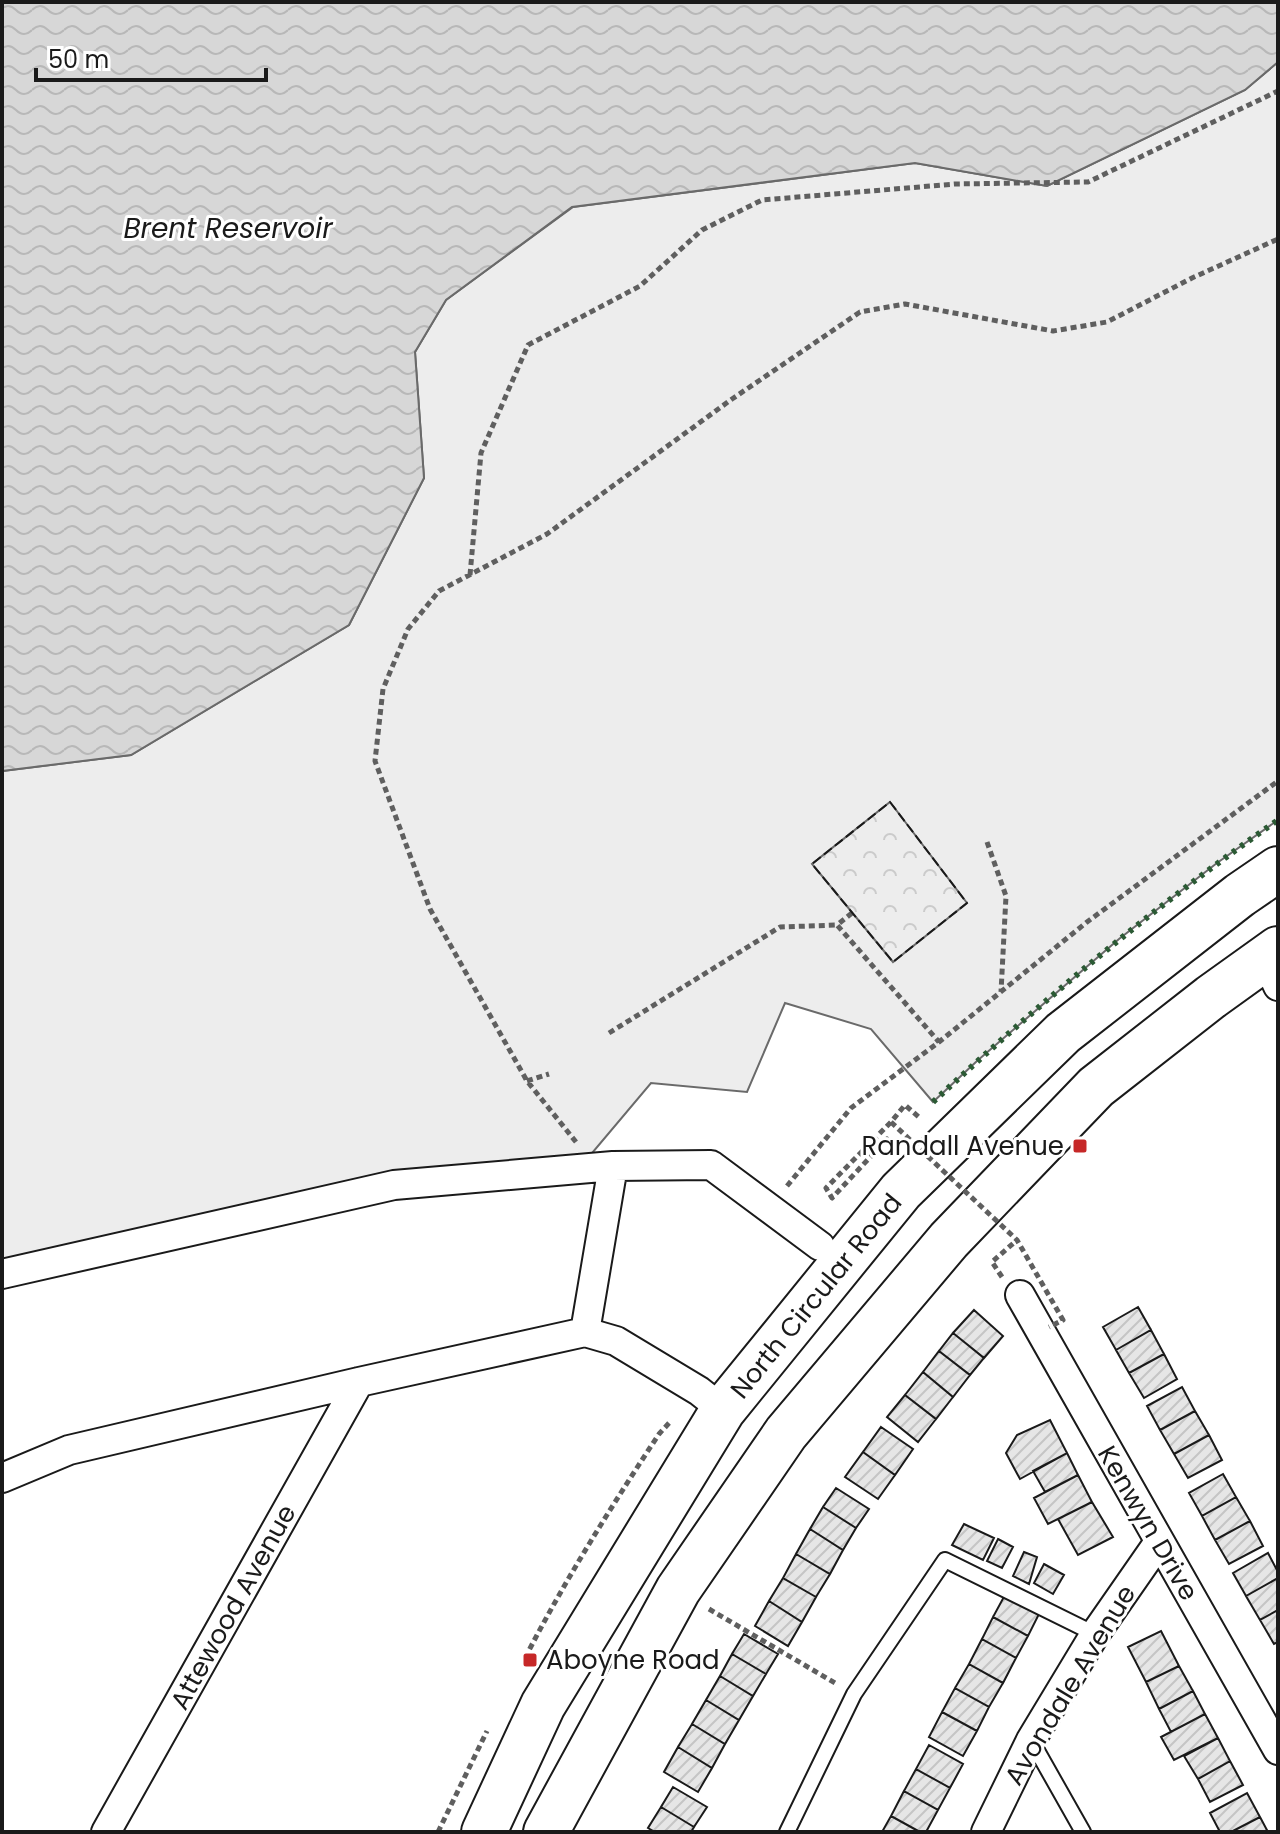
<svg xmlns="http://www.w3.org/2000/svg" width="1280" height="1834" viewBox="0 0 1280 1834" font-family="Poppins,sans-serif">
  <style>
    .built { fill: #ededed; stroke: #6a6a6a; stroke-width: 2 }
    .park { fill: url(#park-crowns); stroke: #6a6a6a; stroke-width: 2 }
    .water { fill: url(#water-waves); stroke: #6a6a6a; stroke-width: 2 }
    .building { fill: url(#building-hatch); stroke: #1a1a1a; stroke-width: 2 }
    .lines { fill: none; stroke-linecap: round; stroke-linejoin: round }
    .lane-casing { stroke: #1a1a1a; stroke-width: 18 }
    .street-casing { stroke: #1a1a1a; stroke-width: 32 }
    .highway-casing { stroke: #1a1a1a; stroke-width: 48 }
    .path { stroke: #5f5f5f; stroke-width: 5; stroke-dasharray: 6 4; stroke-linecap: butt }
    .lane { stroke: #fff; stroke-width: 14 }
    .street { stroke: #fff; stroke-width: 28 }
    .highway { stroke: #fff; stroke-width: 44 }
    .path-bridge { stroke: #5f5f5f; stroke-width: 5; stroke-dasharray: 6 4; stroke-linecap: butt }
    .hedge { stroke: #2b5a34; stroke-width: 6; stroke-dasharray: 4 6; stroke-linecap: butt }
    .fence { stroke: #1a1a1a; stroke-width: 2; stroke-dasharray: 10 4; stroke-linecap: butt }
    .poi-dot { fill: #c62828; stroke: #fff; stroke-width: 3 }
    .labels { text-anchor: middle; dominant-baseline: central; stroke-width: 6; stroke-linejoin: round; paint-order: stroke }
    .poi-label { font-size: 26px; fill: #1a1a1a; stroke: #fff; text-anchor: end }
    .street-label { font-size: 26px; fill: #1a1a1a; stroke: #fff }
    .water-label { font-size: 28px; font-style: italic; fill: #1a1a1a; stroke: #fff }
  </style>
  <defs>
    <pattern id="park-crowns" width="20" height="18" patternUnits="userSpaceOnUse" patternTransform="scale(2)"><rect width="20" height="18" fill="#ededed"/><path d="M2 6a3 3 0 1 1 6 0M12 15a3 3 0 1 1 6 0" fill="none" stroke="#cbcbcb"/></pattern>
    <pattern id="water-waves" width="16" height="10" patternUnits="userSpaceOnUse" patternTransform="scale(2)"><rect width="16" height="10" fill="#d7d7d7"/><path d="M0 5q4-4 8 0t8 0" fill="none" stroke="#b8b8b8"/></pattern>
    <pattern id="building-hatch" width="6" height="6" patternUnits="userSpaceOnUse" patternTransform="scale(2)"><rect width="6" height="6" fill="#e6e6e6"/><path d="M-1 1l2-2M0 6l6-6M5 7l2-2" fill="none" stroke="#c5c5c5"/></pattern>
  </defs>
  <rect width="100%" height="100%" fill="#fff"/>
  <path class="built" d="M 1278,62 L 1278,820 L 1217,863 L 1119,939 L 977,1061 L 933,1102 L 871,1029 L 785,1003 L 747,1092 L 651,1083 L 566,1184 L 412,1195 L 105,1263 L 2,1289 L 2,771 L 131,755 L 349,625 L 424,478 L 415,352 L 446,300 L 573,207 L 915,163 L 1047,186 L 1245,90 Z"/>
  <path class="park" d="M 890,802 L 967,903 L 893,962 L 812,864 Z"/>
  <path class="water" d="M 2,2 L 1278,2 L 1278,62 L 1245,90 L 1047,186 L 915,163 L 572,207 L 446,300 L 415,352 L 424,478 L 349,625 L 131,755 L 2,771 Z"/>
  <path class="building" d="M 1138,1307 L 1151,1330 L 1116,1350 L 1103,1327 Z
    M 974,1310 L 1003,1336 L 984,1358 L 953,1333 Z
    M 1151,1330 L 1164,1354 L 1129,1373 L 1116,1350 Z
    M 953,1333 L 984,1358 L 970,1375 L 939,1351 Z
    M 939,1351 L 970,1375 L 953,1397 L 923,1372 Z
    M 1164,1354 L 1177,1379 L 1144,1398 L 1129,1373 Z
    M 923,1372 L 953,1397 L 936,1419 L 905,1395 Z
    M 1182,1387 L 1195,1411 L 1160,1430 L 1147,1406 Z
    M 905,1395 L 936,1419 L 918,1442 L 887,1417 Z
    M 1195,1411 L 1209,1435 L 1174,1454 L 1160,1430 Z
    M 1050,1420 L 1067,1453 L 1020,1479 L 1006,1453 L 1017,1435 Z
    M 881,1427 L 913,1449 L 895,1475 L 863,1452 Z
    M 1209,1435 L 1222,1460 L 1188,1478 L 1174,1454 Z
    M 863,1452 L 895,1475 L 878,1499 L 845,1477 Z
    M 1067,1453 L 1078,1475 L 1045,1492 L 1033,1471 Z
    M 1223,1474 L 1236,1497 L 1202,1516 L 1189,1493 Z
    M 1078,1475 L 1092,1502 L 1048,1524 L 1034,1498 Z
    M 836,1488 L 869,1509 L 856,1528 L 823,1507 Z
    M 1236,1497 L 1250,1521 L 1215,1540 L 1202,1516 Z
    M 1092,1502 L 1113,1537 L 1078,1555 L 1058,1519 Z
    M 823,1507 L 856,1528 L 843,1550 L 810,1529 Z
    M 1250,1521 L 1263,1546 L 1229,1564 L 1215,1540 Z
    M 964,1524 L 994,1538 L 983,1560 L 952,1545 Z
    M 810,1529 L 843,1550 L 830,1574 L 796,1554 Z
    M 998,1539 L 1013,1547 L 1002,1568 L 987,1561 Z
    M 1024,1552 L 1037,1557 L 1029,1584 L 1013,1576 Z
    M 1268,1553 L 1278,1572 L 1278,1578 L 1246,1596 L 1233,1573 Z
    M 796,1554 L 830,1574 L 816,1597 L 783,1578 Z
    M 1044,1564 L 1064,1575 L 1053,1594 L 1034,1583 Z
    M 783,1578 L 816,1597 L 802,1622 L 769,1601 Z
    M 1278,1578 L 1278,1610 L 1260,1620 L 1246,1596 Z
    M 1006,1593 L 1040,1612 L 1028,1636 L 993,1617 Z
    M 769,1601 L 802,1622 L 788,1646 L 755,1626 Z
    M 1278,1610 L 1278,1642 L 1274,1644 L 1260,1620 Z
    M 993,1617 L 1028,1636 L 1016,1658 L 982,1639 Z
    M 1161,1631 L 1179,1666 L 1146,1682 L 1128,1647 Z
    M 744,1634 L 778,1654 L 766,1674 L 732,1654 Z
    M 982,1639 L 1016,1658 L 1003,1683 L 969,1664 Z
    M 732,1654 L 766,1674 L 753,1696 L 720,1676 Z
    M 969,1664 L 1003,1683 L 989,1707 L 955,1688 Z
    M 1179,1666 L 1193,1691 L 1159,1709 L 1146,1682 Z
    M 720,1676 L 753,1696 L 739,1720 L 706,1700 Z
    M 955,1688 L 989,1707 L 977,1731 L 942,1712 Z
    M 1193,1691 L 1205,1714 L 1171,1732 L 1159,1709 Z
    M 706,1700 L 739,1720 L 725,1744 L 692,1724 Z
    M 942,1712 L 977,1731 L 963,1756 L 929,1737 Z
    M 1205,1714 L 1218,1738 L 1174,1760 L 1161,1737 Z
    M 692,1724 L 725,1744 L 712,1768 L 678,1747 Z
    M 1218,1738 L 1230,1761 L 1198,1779 L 1184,1756 Z
    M 929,1745 L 963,1764 L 950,1788 L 916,1769 Z
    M 678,1747 L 712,1768 L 698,1792 L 664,1772 Z
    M 1230,1761 L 1243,1785 L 1210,1802 L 1198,1779 Z
    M 916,1769 L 950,1788 L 938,1810 L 904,1791 Z
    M 673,1787 L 707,1807 L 694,1827 L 661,1807 Z
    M 904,1791 L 938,1810 L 926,1832 L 920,1832 L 891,1816 Z
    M 1247,1793 L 1260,1817 L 1231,1832 L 1220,1832 L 1210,1813 Z
    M 661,1807 L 694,1827 L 691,1832 L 655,1832 L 648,1828 Z
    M 891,1816 L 920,1832 L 882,1832 Z
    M 1260,1817 L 1268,1832 L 1231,1832 Z"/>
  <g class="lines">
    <defs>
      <path id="lane" d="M 1031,1740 L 1083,1832
        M 787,1832 L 854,1694 L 945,1560 L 1095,1634"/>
      <path id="street" d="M 1265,958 L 1278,986
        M 613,1166 L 711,1165 L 820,1246
        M 2,1274 L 394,1185 L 613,1166 L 585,1332
        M 1020,1295 L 1278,1750
        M 2,1478 L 69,1450 L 359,1382 L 585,1332 L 616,1341 L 699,1391 L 723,1410
        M 106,1832 L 359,1382
        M 986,1832 L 1031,1740 L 1095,1634 L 1159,1542"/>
      <path id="highway" d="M 484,1832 L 543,1705 L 723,1410 L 901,1191 L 1063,1033 L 1240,895 L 1278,869
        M 546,1832 L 678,1590 L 786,1433 L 949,1240 L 1096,1087 L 1211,997 L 1278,949"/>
    </defs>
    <use href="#lane" class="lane-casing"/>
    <use href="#street" class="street-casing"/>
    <use href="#highway" class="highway-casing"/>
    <path class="path" d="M 470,575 L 481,453 L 528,345 L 640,286 L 702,230 L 762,200 L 955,184 L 1088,182 L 1278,91
      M 987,842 L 1006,896 L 1001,992
      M 852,913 L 837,925 L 939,1042
      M 609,1033 L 780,927 L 837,925
      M 527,1081 L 549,1074
      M 576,1142 L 527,1081 L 430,909 L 375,761 L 383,689 L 408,629 L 439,591 L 547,534 L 732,399 L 860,312 L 905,304 L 1053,331 L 1107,322 L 1192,278 L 1278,239
      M 893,1147 L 894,1146 L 887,1139 L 832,1198 L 826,1188 L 891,1122 L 905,1105 L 921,1119
      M 787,1186 L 851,1108 L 939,1042 L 1087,922 L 1278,781
      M 1002,1277 L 992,1262 L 1017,1240
      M 709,1609 L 835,1683
      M 525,1658 C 565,1580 611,1507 659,1434 L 670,1422
      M 438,1832 L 487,1731"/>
    <use href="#lane" class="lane"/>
    <use href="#street" class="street"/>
    <use href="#highway" class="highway"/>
    <path class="path-bridge" d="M 891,1122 L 1017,1240 L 1063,1320 L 1049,1327"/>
    <path class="hedge" d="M 933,1102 C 1042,1001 1156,905 1278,820"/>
    <path class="fence" d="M 890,802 L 967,903 L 893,962 L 812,864 Z"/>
  </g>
  <g class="poi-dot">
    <rect x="1072" y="1138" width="16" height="16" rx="4"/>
    <rect x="522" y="1652" width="16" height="16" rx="4"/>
  </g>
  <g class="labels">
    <g class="poi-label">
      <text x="1064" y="1146">Randall Avenue</text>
      <text x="546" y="1660" text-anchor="start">Aboyne Road</text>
    </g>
    <g class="street-label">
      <text transform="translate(816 1296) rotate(-51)">North Circular Road</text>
      <text transform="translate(1148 1523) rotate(60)">Kenwyn Drive</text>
      <text transform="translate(233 1607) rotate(-61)">Attewood Avenue</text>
      <text transform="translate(1070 1685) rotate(-59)">Avondale Avenue</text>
    </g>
    <g class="water-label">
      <text x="228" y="228">Brent Reservoir</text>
    </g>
  </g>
  <rect width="1280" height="1834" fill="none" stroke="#1a1a1a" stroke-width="8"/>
  <path d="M36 68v12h230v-12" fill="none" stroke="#1a1a1a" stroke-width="4"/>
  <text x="48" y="68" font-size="24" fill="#1a1a1a" stroke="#ffffff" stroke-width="6" paint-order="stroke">50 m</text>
</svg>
